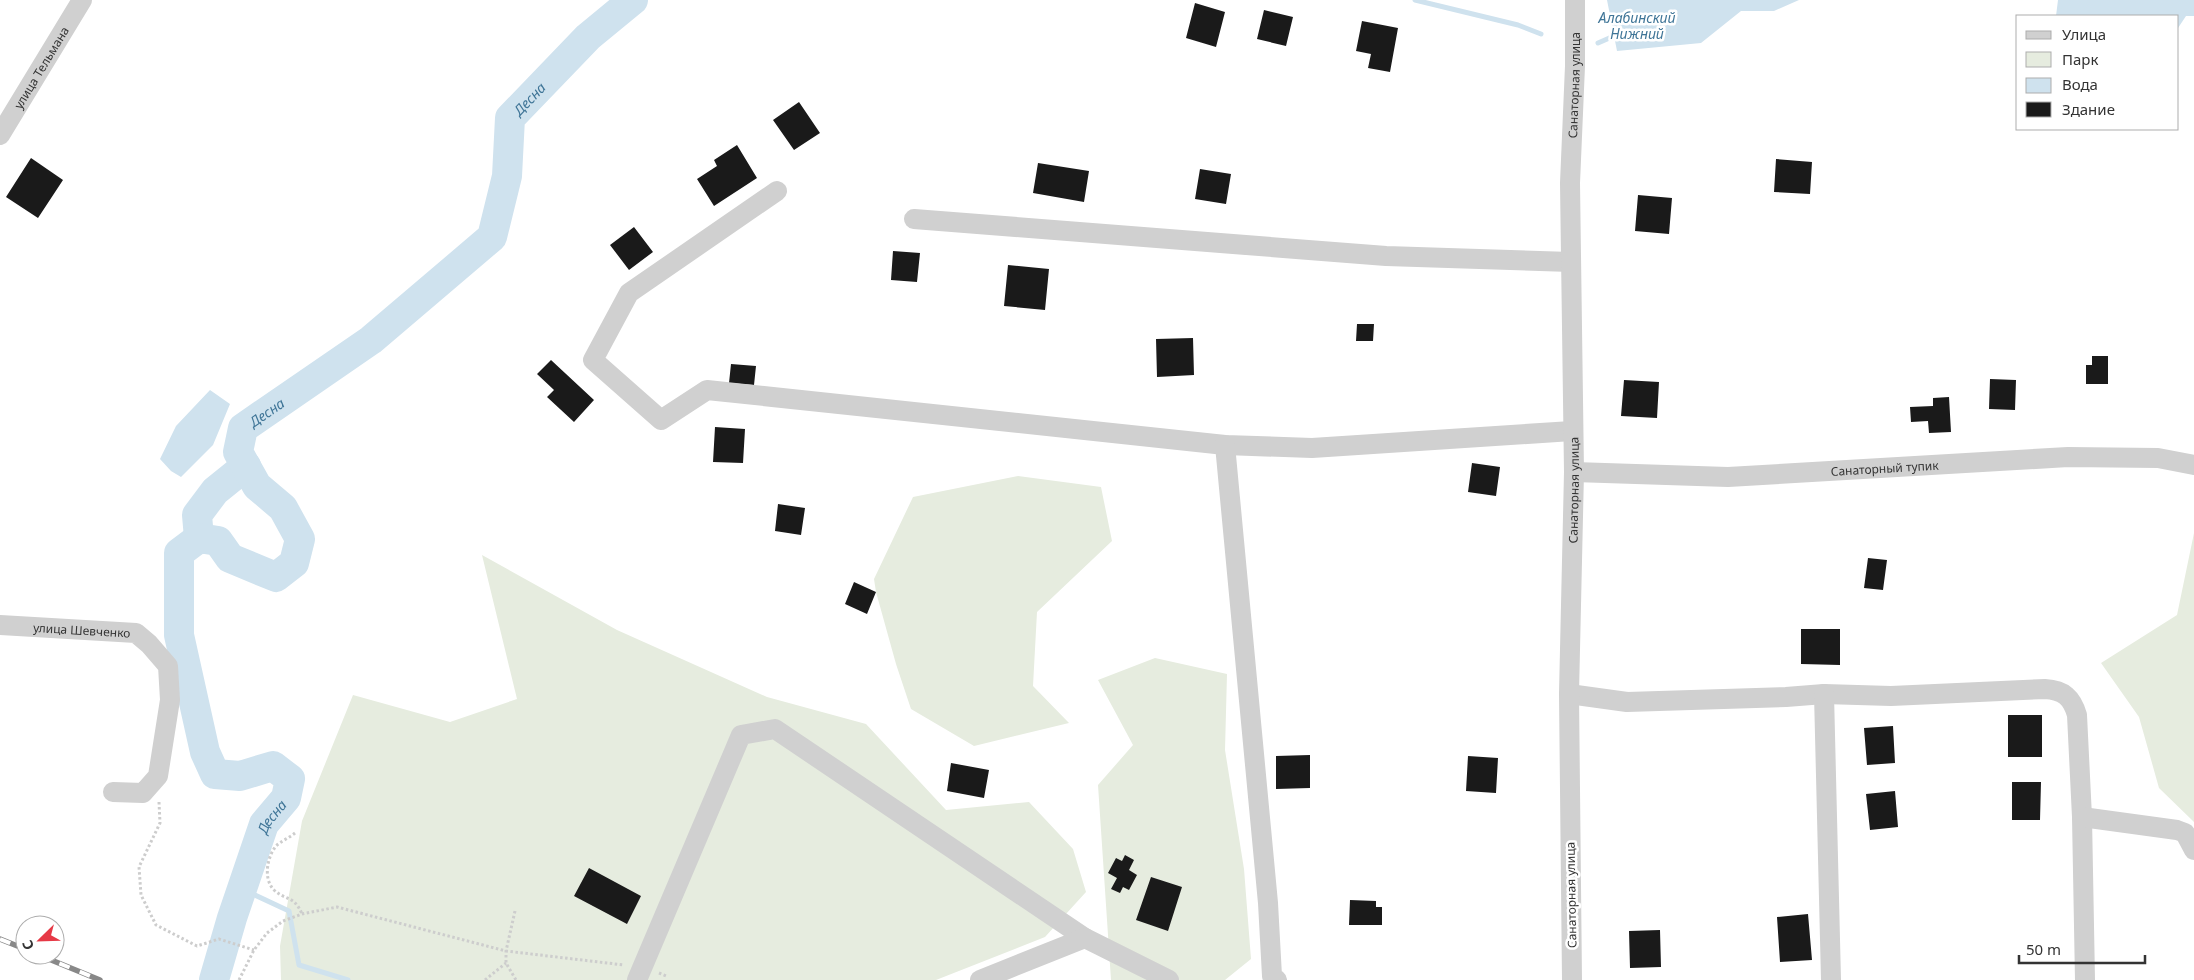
<svg xmlns="http://www.w3.org/2000/svg" width="2194" height="980" viewBox="0 0 2194 980" font-family="'Noto Sans',sans-serif">
  <style>
    .green { fill: #e6ecdf }
    .water { fill: #cfe2ee }
    .lines { fill: none; stroke-linecap: round; stroke-linejoin: round }
    .stream { stroke: #cfe2ee; stroke-width: 5 }
    .river { stroke: #cfe2ee; stroke-width: 30 }
    .building { fill: #1a1a1a }
    .path { stroke: #cdcdcd; stroke-width: 3; stroke-dasharray: 2.5 2.5; stroke-linecap: butt }
    .minor { stroke: #d0d0d0; stroke-width: 20 }
    .rail-casing { stroke: #888; stroke-width: 5.5 }
    .rail { stroke: #fff; stroke-width: 4; stroke-dasharray: 11; stroke-linecap: butt }
    .labels { text-anchor: middle; dominant-baseline: central; stroke-width: 5; stroke-linejoin: round; paint-order: stroke }
    .street-label { font-size: 12px; fill: #333; stroke: #fff }
    .water-label { font-size: 14px; font-style: italic; fill: #3f7597; stroke: #fff }
  </style>
  <rect width="100%" height="100%" fill="#fff"/>
  <path class="green" d="M 1018,476 L 1101,487 L 1112,541 L 1037,612 L 1033,686 L 1069,723 L 974,746 L 911,709 L 896,664 L 876,592 L 874,579 L 913,497 Z
    M 2194,533 L 2194,822 L 2159,788 L 2139,717 L 2101,663 L 2177,615 Z
    M 482,555 L 617,630 L 767,697 L 866,724 L 946,810 L 1029,802 L 1073,849 L 1086,892 L 1045,937 L 936,980 L 281,980 L 280,946 L 302,821 L 353,695 L 450,722 L 517,699 Z
    M 1155,658 L 1227,674 L 1225,750 L 1244,869 L 1251,959 L 1225,980 L 1111,980 L 1098,785 L 1133,745 L 1098,680 Z"/>
  <path class="water" d="M 1607,0 L 1799,0 L 1774,11 L 1741,11 L 1701,43 L 1617,51 Z
    M 2058,0 L 2194,0 L 2194,16 L 2186,16 L 2178,28 L 2178,16 L 2056,16 Z
    M 210,390 L 230,404 L 213,445 L 181,477 L 171,471 L 160,459 L 176,426 Z"/>
  <g class="lines">
    <path class="stream" d="M 1415,0 L 1518,25 L 1541,34
      M 1598,43 L 1614,36
      M 242,889 L 289,911 L 299,965 L 348,980"/>
    <g class="river">
      <path d="M 199,538 L 197,515 L 215,491 L 246,466"/>
      <path id="s1" d="M 214,980 L 232,918 L 264,824 L 286,798 L 290,779 L 273,766 L 240,776 L 215,774 L 205,752 L 179,635 L 179,553 L 199,538 L 218,541 L 230,558 L 276,577 L 294,563 L 300,539 L 283,508 L 257,486 L 238,452 L 243,428 L 371,340 L 492,237 L 507,176 L 510,118 L 588,37 L 633,0"/>
    </g>
  </g>
  <path class="building" d="M 1195,3 L 1225,12 L 1216,47 L 1186,38 Z
    M 1264,10 L 1293,17 L 1286,46 L 1257,39 Z
    M 1362,21 L 1398,28 L 1390,72 L 1368,68 L 1371,54 L 1356,51 Z
    M 799,102 L 820,133 L 794,150 L 773,120 Z
    M 737,145 L 757,178 L 714,206 L 697,179 L 717,166 L 714,160 Z
    M 31,158 L 63,180 L 38,218 L 6,197 Z
    M 1776,159 L 1812,162 L 1810,194 L 1774,192 Z
    M 1038,163 L 1089,171 L 1084,202 L 1033,193 Z
    M 1200,169 L 1231,174 L 1226,204 L 1195,199 Z
    M 1638,195 L 1672,198 L 1669,234 L 1635,231 Z
    M 634,227 L 653,252 L 629,270 L 610,245 Z
    M 893,251 L 920,253 L 917,282 L 891,280 Z
    M 1008,265 L 1049,269 L 1045,310 L 1004,306 Z
    M 1357,324 L 1374,324 L 1373,341 L 1356,341 Z
    M 1193,338 L 1194,375 L 1157,377 L 1156,339 Z
    M 2092,356 L 2108,356 L 2108,384 L 2086,384 L 2086,365 L 2092,365 Z
    M 551,360 L 594,400 L 574,422 L 547,397 L 554,390 L 537,374 Z
    M 731,364 L 756,366 L 754,385 L 729,383 Z
    M 1990,379 L 2016,380 L 2015,410 L 1989,409 Z
    M 1624,380 L 1659,382 L 1657,418 L 1621,416 Z
    M 1949,397 L 1951,432 L 1929,433 L 1928,421 L 1911,422 L 1910,407 L 1933,406 L 1933,398 Z
    M 715,427 L 745,429 L 743,463 L 713,462 Z
    M 1472,463 L 1500,467 L 1496,496 L 1468,492 Z
    M 778,504 L 805,508 L 801,535 L 775,531 Z
    M 1868,558 L 1887,560 L 1883,590 L 1864,588 Z
    M 854,582 L 876,592 L 867,614 L 845,604 Z
    M 1801,629 L 1840,629 L 1840,665 L 1801,664 Z
    M 2008,715 L 2042,715 L 2042,757 L 2008,757 Z
    M 1893,726 L 1895,763 L 1867,765 L 1864,728 Z
    M 1310,755 L 1310,788 L 1276,789 L 1276,756 Z
    M 1468,756 L 1498,758 L 1496,793 L 1466,791 Z
    M 951,763 L 989,770 L 984,798 L 947,791 Z
    M 2012,782 L 2041,782 L 2040,820 L 2012,820 Z
    M 1895,791 L 1898,827 L 1870,830 L 1866,794 Z
    M 1125,855 L 1134,860 L 1129,870 L 1137,875 L 1129,890 L 1123,887 L 1120,893 L 1111,889 L 1117,878 L 1108,873 L 1116,858 L 1122,861 Z
    M 589,868 L 641,896 L 627,924 L 574,896 Z
    M 1151,877 L 1182,887 L 1168,931 L 1136,920 Z
    M 1350,900 L 1376,901 L 1376,907 L 1382,907 L 1382,925 L 1349,925 Z
    M 1808,914 L 1812,960 L 1780,962 L 1777,917 Z
    M 1660,930 L 1661,967 L 1630,968 L 1629,931 Z"/>
  <g class="lines">
    <path class="path" d="M 159,802 L 160,823 L 139,867 L 141,895 L 156,925 L 197,946 L 219,939 L 254,950
      M 295,833 C 289,838 281,841 276,846 C 267,857 263,879 274,890 C 286,901 294,895 302,914
      M 515,911 L 506,951 L 506,963 L 516,980
      M 659,973 L 666,976
      M 239,980 L 254,950 L 267,933 L 283,921 L 302,914 L 337,907 L 506,951 L 624,965
      M 485,980 L 506,963"/>
    <g class="minor">
      <path id="s2" d="M 0,135 L 82,0"/>
      <path d="M 777,191 L 629,293 L 593,360 L 661,420 L 707,390 L 1225,445 L 1312,448 L 1572,431"/>
      <path d="M 914,219 L 1386,256 L 1571,262"/>
      <path d="M 1225,445 L 1268,903 L 1272,976 L 1277,980"/>
      <path id="s3" d="M 1574,472 L 1728,477 L 2068,457 L 2158,458 L 2194,465"/>
      <path id="s4" d="M 0,625 L 136,633 L 149,644 L 168,666 L 170,700 L 158,776 L 143,793 L 113,792"/>
      <path d="M 1569,694 L 1627,702 L 1786,697 L 1824,694 L 1891,696 L 2045,689 C 2064,690 2072,698 2077,715 L 2082,817 L 2085,980"/>
      <path d="M 1824,694 L 1831,980"/>
      <path d="M 2082,817 L 2177,830 L 2185,833 L 2194,850"/>
      <path d="M 637,980 L 741,735 L 775,729 L 1085,938"/>
      <path d="M 980,980 L 1085,938 L 1169,980"/>
      <path id="s5" d="M 1572,980 L 1569,694 L 1574,472 L 1570,183 L 1575,66 L 1575,0"/>
    </g>
    <defs>
      <path id="rail" d="M 0,939 L 25,949
        M 39,955 L 100,980"/>
    </defs>
    <use href="#rail" class="rail-casing"/>
    <use href="#rail" class="rail"/>
  </g>
  <g class="labels">
    <g class="street-label">
      <text stroke="none"><textPath href="#s2" startOffset="79">улица Тельмана</textPath></text>
      <text stroke="none"><textPath href="#s5" startOffset="895">Санаторная улица</textPath></text>
      <text stroke="none"><textPath href="#s3" startOffset="311">Санаторный тупик</textPath></text>
      <text stroke="none"><textPath href="#s5" startOffset="490">Санаторная улица</textPath></text>
      <text stroke="none"><textPath href="#s4" startOffset="82">улица Шевченко</textPath></text>
      <text transform="translate(1571 895) rotate(-91)">Санаторная улица</text>
    </g>
    <g class="water-label">
      <text x="1637" y="17">Алабинский<tspan x="1637" dy="16">Нижний</tspan></text>
      <text stroke="none"><textPath href="#s1" startOffset="1282">Десна</textPath></text>
      <text stroke="none"><textPath href="#s1" startOffset="848">Десна</textPath></text>
      <text stroke="none"><textPath href="#s1" startOffset="174">Десна</textPath></text>
    </g>
  </g>
  <rect x="2016" y="15" width="162" height="115" fill="#ffffff" stroke="#adadad"/>
  <rect x="2026" y="31" width="25" height="8" fill="#d0d0d0" stroke="#adadad"/>
  <text x="2062" y="40" font-size="15" fill="#333333">Улица</text>
  <rect x="2026" y="52" width="25" height="15" fill="#e6ecdf" stroke="#adadad"/>
  <text x="2062" y="65" font-size="15" fill="#333333">Парк</text>
  <rect x="2026" y="78" width="25" height="15" fill="#cfe2ee" stroke="#adadad"/>
  <text x="2062" y="90" font-size="15" fill="#333333">Вода</text>
  <rect x="2026" y="102" width="25" height="15" fill="#1a1a1a" stroke="#adadad"/>
  <text x="2062" y="115" font-size="15" fill="#333333">Здание</text>
  <g transform="translate(40 940) rotate(247)"><circle r="24" fill="#ffffff" stroke="#adadad"/>
  <path d="M0-4L9 19L0 12L-9 19Z" fill="#e63946"/>
  <text y="-8" font-size="14" font-weight="bold" text-anchor="middle" fill="#333333">С</text>
  </g>
  <path d="M2019 955v8h126v-8" fill="none" stroke="#333333" stroke-width="2.5"/>
  <text x="2026" y="955" font-size="15" fill="#333333" stroke="#ffffff" stroke-width="4" paint-order="stroke">50 m</text>
</svg>
